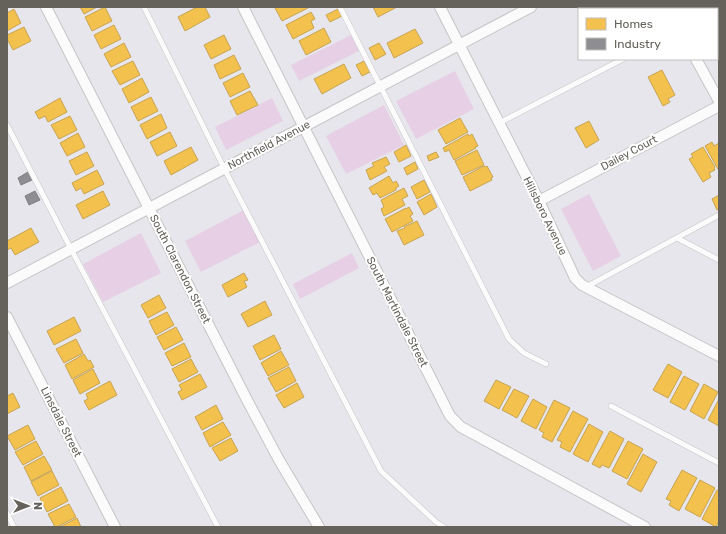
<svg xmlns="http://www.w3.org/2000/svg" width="726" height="534" viewBox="0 0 726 534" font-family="Rubik,sans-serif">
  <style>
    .green { fill: #e7d0e6 }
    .homes { fill: #f2c14e; stroke: #c8a452 }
    .industry { fill: #8d8d92; stroke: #818082 }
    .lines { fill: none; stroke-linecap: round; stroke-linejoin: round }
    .lane-casing { stroke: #c5c5c6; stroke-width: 6 }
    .street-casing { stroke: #c5c5c6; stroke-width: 12 }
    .lane { stroke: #fbfbfc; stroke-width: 5 }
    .street { stroke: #fbfbfc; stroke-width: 10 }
    .labels { text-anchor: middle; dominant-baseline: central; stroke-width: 4; stroke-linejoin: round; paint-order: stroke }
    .street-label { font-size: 11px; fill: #65625b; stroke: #fff }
  </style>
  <rect width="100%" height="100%" fill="#e6e6ec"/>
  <path class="green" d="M 351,35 L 359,51 L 299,81 L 291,65 Z
    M 455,71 L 474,109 L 416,139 L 396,101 Z
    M 272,98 L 283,121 L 226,150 L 215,127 Z
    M 384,105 L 404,145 L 346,174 L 326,136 Z
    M 589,194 L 621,256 L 593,271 L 561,209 Z
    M 244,210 L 260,242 L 201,272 L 185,241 Z
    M 141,233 L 161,273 L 103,302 L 83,264 Z
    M 352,253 L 359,268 L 300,299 L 293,284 Z"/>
  <path class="homes" d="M 80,7 L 97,7 L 84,14 Z
    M 105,7 L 112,21 L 92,31 L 85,17 Z
    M 197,7 L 205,7 L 210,17 L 185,31 L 178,17 Z
    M 277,7 L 307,7 L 308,8 L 282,21 L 275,8 Z
    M 373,7 L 397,7 L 378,17 Z
    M 14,9 L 21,23 L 7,31 L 7,13 Z
    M 338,9 L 342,16 L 330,22 L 326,15 Z
    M 311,12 L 315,19 L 311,21 L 314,28 L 293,39 L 286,25 Z
    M 114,25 L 121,39 L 101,49 L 94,35 Z
    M 24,27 L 31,41 L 13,50 L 7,39 L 7,35 Z
    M 324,28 L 331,42 L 306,55 L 299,41 Z
    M 415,29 L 423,43 L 394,58 L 387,43 Z
    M 224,35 L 231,49 L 211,59 L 204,45 Z
    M 124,43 L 131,57 L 111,67 L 104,54 Z
    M 379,43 L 386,54 L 375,60 L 369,48 Z
    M 234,55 L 241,69 L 220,79 L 214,65 Z
    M 133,61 L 140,75 L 120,85 L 112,71 Z
    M 364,61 L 370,72 L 362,76 L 356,65 Z
    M 344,64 L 351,78 L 322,94 L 314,79 Z
    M 662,70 L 675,95 L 668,99 L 670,102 L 663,106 L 648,77 Z
    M 243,73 L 250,87 L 230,97 L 223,83 Z
    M 142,78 L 149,92 L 129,103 L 122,89 Z
    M 250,91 L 258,105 L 237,115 L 230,101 Z
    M 151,97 L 158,111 L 138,121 L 131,107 Z
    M 60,98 L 67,112 L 48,122 L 45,116 L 39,119 L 35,112 Z
    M 161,114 L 167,128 L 147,139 L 140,125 Z
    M 70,116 L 77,130 L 59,139 L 51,125 Z
    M 460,118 L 468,132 L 446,144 L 438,130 Z
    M 589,121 L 599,140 L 586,148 L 575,128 Z
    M 170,132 L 177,146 L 157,156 L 150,142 Z
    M 78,133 L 85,147 L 67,156 L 60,143 Z
    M 468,134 L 469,136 L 472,134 L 478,146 L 475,147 L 476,148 L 454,160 L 449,150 L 445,152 L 443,148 Z
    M 712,142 L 714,146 L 719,143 L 719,171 L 705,146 Z
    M 406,145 L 411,156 L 399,162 L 394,152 Z
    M 191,147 L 198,160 L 171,175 L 164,161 Z
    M 703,147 L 715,167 L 714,168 L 715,170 L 709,173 L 711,177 L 703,182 L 689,159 L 693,157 L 691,154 Z
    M 477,150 L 484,165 L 462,175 L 455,161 Z
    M 87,152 L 94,166 L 76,175 L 69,161 Z
    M 436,152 L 439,157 L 429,161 L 427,156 Z
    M 386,157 L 390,164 L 384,167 L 387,171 L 370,180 L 366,170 L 374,166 L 372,163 Z
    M 415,162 L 418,169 L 407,175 L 404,168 Z
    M 484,166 L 485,167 L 487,166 L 493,177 L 491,178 L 492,180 L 470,191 L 463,177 Z
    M 97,170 L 104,184 L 84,194 L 81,188 L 76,191 L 72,183 Z
    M 389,176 L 393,183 L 396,181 L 399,186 L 396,188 L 396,190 L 380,198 L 377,193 L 373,195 L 369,188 Z
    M 424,180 L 430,192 L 417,199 L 411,187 Z
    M 404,188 L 408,196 L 402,199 L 405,205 L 384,216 L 381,209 L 384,207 L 381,200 Z
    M 103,191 L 110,205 L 83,219 L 76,205 Z
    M 431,194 L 437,207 L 424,215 L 417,202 Z
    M 719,195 L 719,209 L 717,210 L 712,199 Z
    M 409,207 L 413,214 L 410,216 L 413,221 L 392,232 L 385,219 L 406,208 L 406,209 Z
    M 417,221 L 424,235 L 404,245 L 397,231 L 405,228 L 404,227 Z
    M 31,228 L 39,242 L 15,255 L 11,248 L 7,250 L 7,241 Z
    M 244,273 L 248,280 L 244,281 L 247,287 L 228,297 L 222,285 Z
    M 159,295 L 166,308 L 148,318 L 141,305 Z
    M 265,301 L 272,315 L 248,327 L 241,314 Z
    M 167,312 L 174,325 L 156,335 L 149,321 Z
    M 74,317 L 81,331 L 54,345 L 47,331 Z
    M 176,327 L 183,340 L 164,350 L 157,337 Z
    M 274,335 L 281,349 L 260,360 L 253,346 Z
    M 76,339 L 83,353 L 64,363 L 56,349 Z
    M 184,343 L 191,357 L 172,366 L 165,353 Z
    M 281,351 L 289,365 L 268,376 L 261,363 Z
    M 84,354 L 88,361 L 90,360 L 94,367 L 72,379 L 65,365 Z
    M 191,359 L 198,372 L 179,382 L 172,369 Z
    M 668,364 L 682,372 L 668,398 L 653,390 Z
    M 289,367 L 296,381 L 276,392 L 268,378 Z
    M 93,369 L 100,383 L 80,394 L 73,380 Z
    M 200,374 L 207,387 L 182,400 L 178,392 L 182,390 L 179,385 Z
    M 684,376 L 699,384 L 685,410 L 670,402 Z
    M 496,380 L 511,387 L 499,409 L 484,401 Z
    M 110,381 L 117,395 L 89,410 L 84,401 L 88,399 L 86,394 Z
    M 297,383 L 304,397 L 284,408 L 276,395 Z
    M 704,384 L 718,392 L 704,419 L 690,411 Z
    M 514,389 L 529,396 L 517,418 L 502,410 Z
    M 13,393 L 20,407 L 7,414 L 7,396 Z
    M 533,399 L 547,407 L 536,429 L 521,421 Z
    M 719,399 L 719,426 L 708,420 Z
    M 554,400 L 570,408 L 552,442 L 542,437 L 544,433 L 539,430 Z
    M 216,405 L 223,419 L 202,430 L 195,417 Z
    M 573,411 L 588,419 L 570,452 L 560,447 L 562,442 L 557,440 Z
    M 223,422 L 231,435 L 210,447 L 203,433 Z
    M 589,424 L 603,432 L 588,462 L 573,454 Z
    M 28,425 L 35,439 L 15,450 L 7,436 Z
    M 610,431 L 624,439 L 609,468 L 602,465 L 600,468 L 592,464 Z
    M 231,438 L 238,451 L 220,461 L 212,448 Z
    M 36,441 L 43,454 L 23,465 L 15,452 Z
    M 628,441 L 643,449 L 627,479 L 612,471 Z
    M 643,454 L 657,462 L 641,492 L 627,484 Z
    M 44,456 L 52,470 L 31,481 L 24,467 Z
    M 682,470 L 697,478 L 679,511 L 669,505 L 671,501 L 666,499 Z
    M 52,471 L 59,485 L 38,496 L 31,482 Z
    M 700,480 L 715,488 L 700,517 L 685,509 Z
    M 61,487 L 68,501 L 47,512 L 40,498 Z
    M 717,490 L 719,491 L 719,521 L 716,527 L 702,519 Z
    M 69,504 L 76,517 L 57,527 L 55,527 L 48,514 Z
    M 77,518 L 81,527 L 60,527 Z"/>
  <path class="industry" d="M 28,172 L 32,180 L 21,185 L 18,178 Z
    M 35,191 L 40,200 L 29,205 L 25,196 Z"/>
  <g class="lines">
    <defs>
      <path id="lane" d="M 144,7 L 224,168 L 381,471 L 436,522 L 444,527
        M 340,7 L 509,339 L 524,353 L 546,364
        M 717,53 L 719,54
        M 499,123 L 623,59
        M 7,125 L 71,249 L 218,527
        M 677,238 L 719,260
        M 586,287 L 719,215
        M 611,406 L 719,463
        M 7,513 L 14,527"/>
      <path id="street" d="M 46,7 L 246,398 L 279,460 L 319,527
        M 243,7 L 450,416 L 461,427 L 645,527
        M 440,7 L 539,201 L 575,278 L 582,285 L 719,356
        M 668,7 L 669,9
        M 696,59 L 719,101
        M 539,201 L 719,106
        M 7,283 L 531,7
        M 7,317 L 115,527"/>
    </defs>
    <use href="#lane" class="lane-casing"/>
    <use href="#street" class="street-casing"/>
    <use href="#lane" class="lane"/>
    <use href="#street" class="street"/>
  </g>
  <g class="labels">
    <g class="street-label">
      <text transform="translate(269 145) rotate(-28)">Northfield Avenue</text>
      <text transform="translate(629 153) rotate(-28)">Dailey Court</text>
      <text transform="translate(545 216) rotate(64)">Hillsboro Avenue</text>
      <text transform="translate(180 269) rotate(63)">South Clarendon Street</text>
      <text transform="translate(397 312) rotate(63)">South Martindale Street</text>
      <text transform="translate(61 422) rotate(63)">Linsdale Street</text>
    </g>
  </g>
  <rect width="726" height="534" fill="none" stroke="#65625b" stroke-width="16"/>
  <rect x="578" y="8" width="140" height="52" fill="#ffffff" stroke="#c1c0bd"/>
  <rect x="586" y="18" width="20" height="12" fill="#f2c14e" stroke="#c1c0bd"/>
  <text x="614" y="28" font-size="12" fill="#65625b">Homes</text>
  <rect x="586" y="38" width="20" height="12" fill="#8d8d92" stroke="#c1c0bd"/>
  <text x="614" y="48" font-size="12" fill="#65625b">Industry</text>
  <g transform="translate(28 506) rotate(90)" stroke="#ffffff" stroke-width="3" paint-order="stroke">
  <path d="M0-3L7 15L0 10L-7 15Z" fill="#65625b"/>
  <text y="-6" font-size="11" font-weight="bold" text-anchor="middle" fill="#65625b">N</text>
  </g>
</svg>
